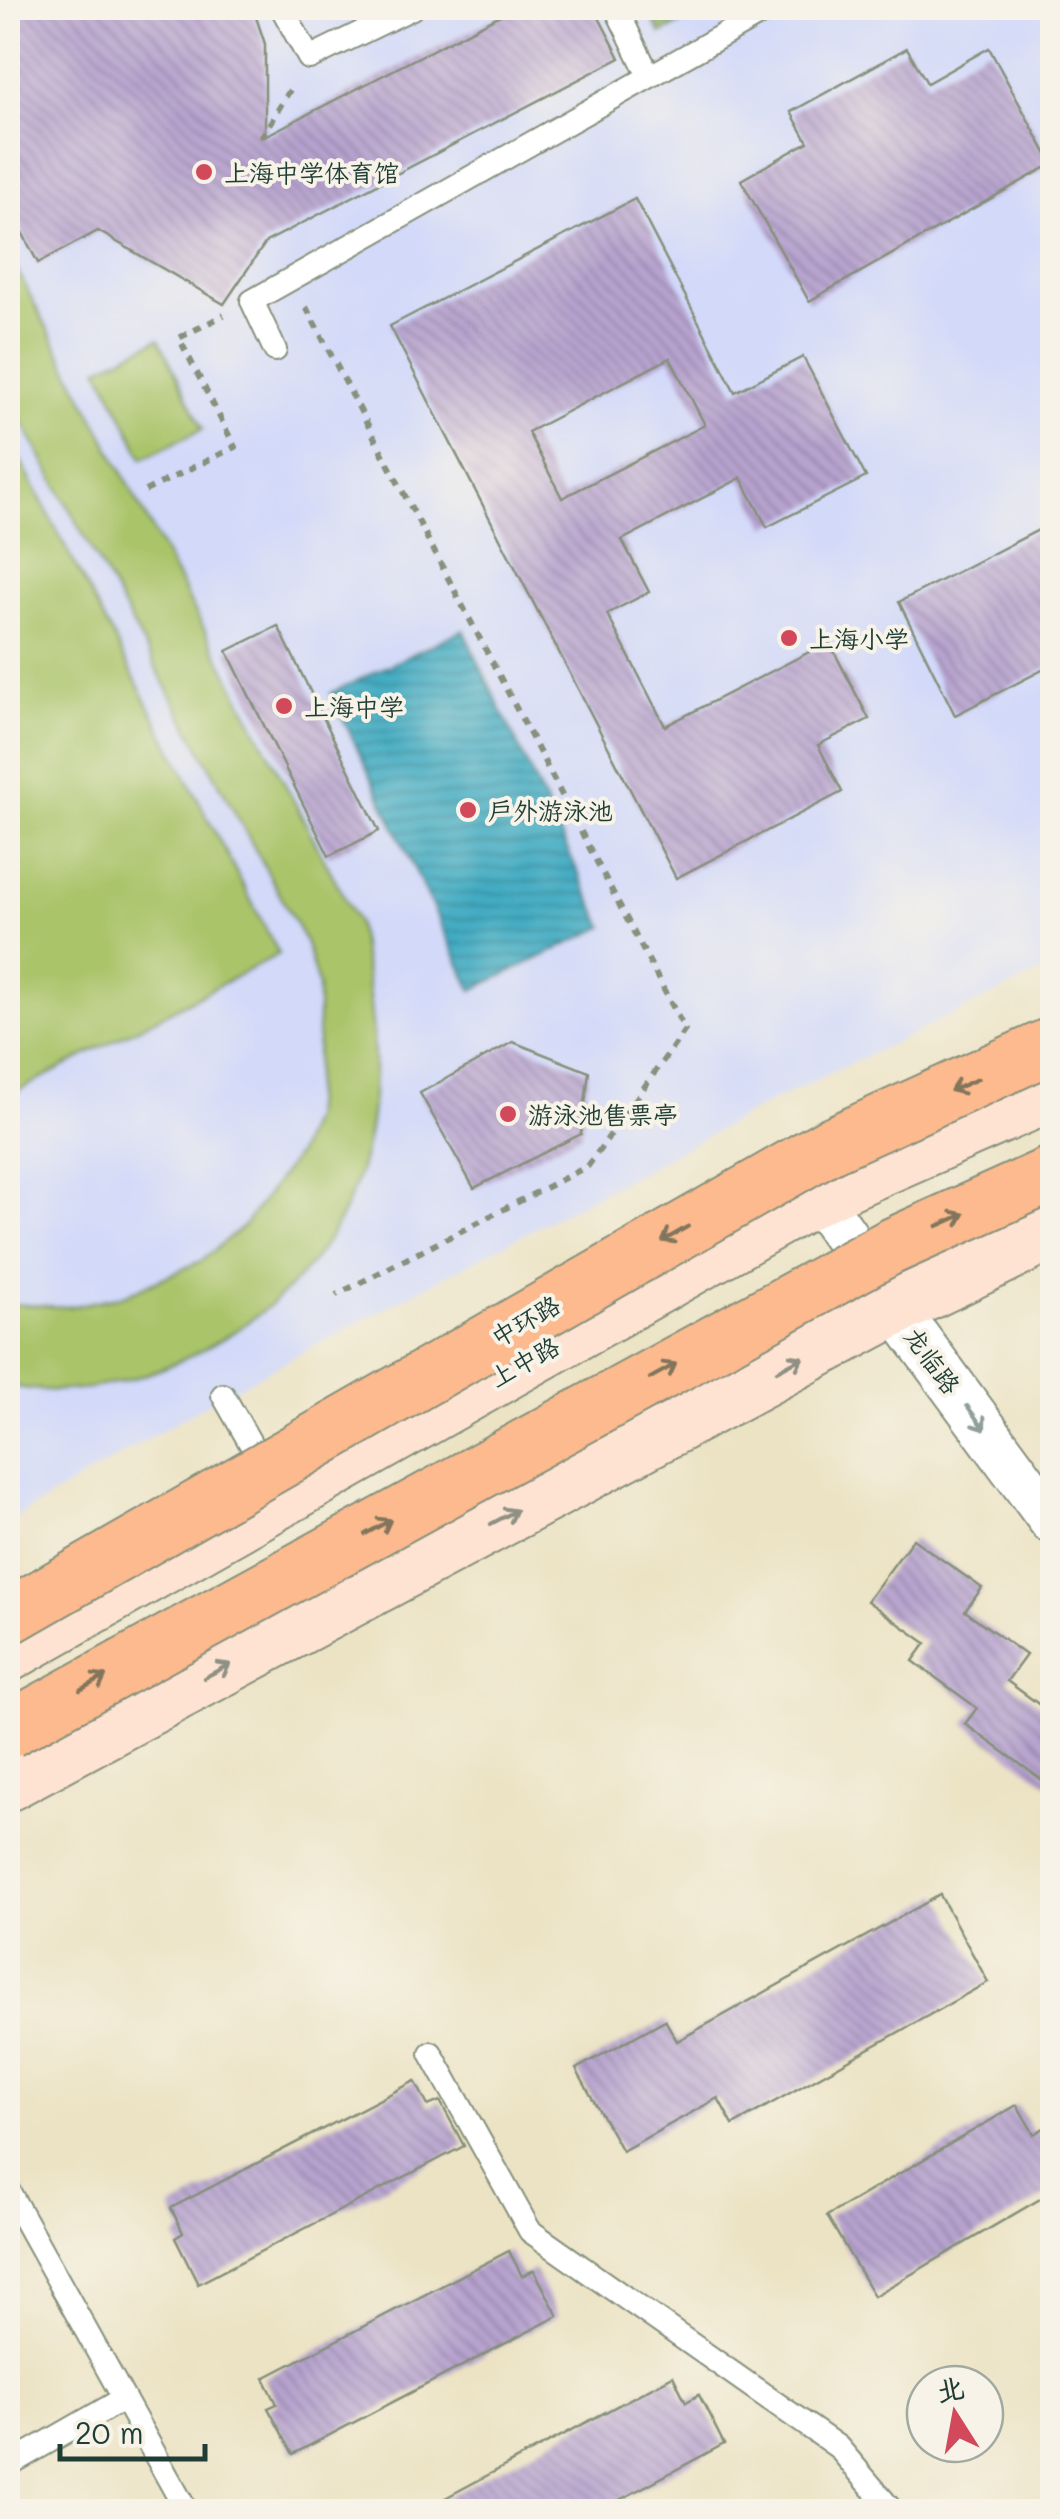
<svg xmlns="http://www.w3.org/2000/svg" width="1060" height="2519" viewBox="0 0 1060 2519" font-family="Mali,'LXGW WenKai TC',sans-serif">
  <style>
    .built { fill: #d2d9f9 }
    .green { fill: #aac46a; stroke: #64804f; stroke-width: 2.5 }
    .forest { fill: url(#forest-firs); stroke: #537449; stroke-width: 2.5 }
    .water { fill: url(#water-rules); stroke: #31747c; stroke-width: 2.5 }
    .building { fill: url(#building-back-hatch); fill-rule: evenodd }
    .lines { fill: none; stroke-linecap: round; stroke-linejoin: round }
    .lane-casing { stroke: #86907c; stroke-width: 26 }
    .street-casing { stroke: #86907c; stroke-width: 49 }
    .secondary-casing { stroke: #86907c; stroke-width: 59 }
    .path { stroke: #86907c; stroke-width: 6; stroke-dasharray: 8 8; stroke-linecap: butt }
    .lane { stroke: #fff; stroke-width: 22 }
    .street { stroke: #fff; stroke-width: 45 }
    .secondary { stroke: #fee3d2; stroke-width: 55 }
    .highway-bridge-casing { stroke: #86907c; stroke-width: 59; stroke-linecap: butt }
    .highway-bridge { stroke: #fcba8e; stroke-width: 55 }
    .oneway { stroke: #82755c }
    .oneway2 { stroke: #8e9083 }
    .oneway3 { stroke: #8f9e9a }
    .poi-dot { fill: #d1495b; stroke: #f7f3e8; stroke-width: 4 }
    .labels { text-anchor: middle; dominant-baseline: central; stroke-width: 8; stroke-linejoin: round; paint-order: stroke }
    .poi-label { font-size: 25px; fill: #1f3d34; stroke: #f7f3e8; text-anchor: start }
    .street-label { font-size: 25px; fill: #1f3d34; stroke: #f7f3e8 }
  </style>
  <defs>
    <pattern id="forest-firs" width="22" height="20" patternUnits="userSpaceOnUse" patternTransform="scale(2.5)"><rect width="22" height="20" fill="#87aa5e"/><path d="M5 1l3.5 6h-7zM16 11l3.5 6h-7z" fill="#6e8c4e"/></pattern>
    <pattern id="water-rules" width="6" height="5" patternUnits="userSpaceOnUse" patternTransform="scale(2.5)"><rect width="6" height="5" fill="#43acc3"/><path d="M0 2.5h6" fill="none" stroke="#378d9f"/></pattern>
    <pattern id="building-back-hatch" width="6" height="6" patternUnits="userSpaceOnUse" patternTransform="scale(2.5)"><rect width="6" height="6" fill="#b7a3cf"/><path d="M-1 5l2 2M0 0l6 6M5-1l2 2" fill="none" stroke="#9486a9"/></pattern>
  </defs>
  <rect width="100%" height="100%" fill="#f7f3e8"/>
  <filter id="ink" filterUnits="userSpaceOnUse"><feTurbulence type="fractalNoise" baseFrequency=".01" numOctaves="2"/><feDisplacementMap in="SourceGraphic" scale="20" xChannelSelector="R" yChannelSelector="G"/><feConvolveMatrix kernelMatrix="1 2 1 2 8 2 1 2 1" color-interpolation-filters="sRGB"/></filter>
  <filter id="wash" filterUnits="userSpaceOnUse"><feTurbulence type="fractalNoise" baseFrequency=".0048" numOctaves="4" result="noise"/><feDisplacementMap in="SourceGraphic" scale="40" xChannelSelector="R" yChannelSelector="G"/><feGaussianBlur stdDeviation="2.25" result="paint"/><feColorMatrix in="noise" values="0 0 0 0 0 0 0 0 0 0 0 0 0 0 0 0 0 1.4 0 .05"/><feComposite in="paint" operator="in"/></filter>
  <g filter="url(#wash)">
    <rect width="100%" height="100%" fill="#ece3c4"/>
    <path class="built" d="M 8,8 L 1052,8 L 1052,967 L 770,1102 L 208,1403 L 8,1522 Z"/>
    <path class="green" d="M 8,253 L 357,922 C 366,972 375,1022 374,1073 C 372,1209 306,1302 184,1359 C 131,1384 66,1399 8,1385 L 8,1304 L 68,1307 L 123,1296 L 201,1261 L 244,1226 L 297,1154 L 311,1118 L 318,1040 L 318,985 L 305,941 L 8,396 Z
      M 159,339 L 203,429 L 143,458 L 99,368 Z
      M 8,437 L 279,954 L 8,1096 Z"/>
    <path class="forest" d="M 646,8 L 709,8 L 661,34 Z"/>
    <path class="water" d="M 463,630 L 604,927 L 472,990 L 331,693 Z"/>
    <g id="blocks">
      <path class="building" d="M 8,8 L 253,8 L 265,44 L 265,136 L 514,8 L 594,8 L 620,58 L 266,242 L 224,304 L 98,231 L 38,263 L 8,205 Z
        M 907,48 L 927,83 L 989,48 L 1052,164 L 809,301 L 741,180 L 808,142 L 791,112 Z
        M 635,199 L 735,392 L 803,357 L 866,477 L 767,527 L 741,478 L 622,540 L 649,592 L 607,614 L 665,726 L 829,642 L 869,719 L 818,745 L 842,792 L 676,878 L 390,326 ZM 670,358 L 705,425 L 562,498 L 528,432 Z
        M 1052,523 L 1052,665 L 955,715 L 899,602 Z
        M 278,626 L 379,831 L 329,856 L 227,651 Z
        M 513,1042 L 589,1072 L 581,1134 L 474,1188 L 420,1093 Z
        M 913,1539 L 982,1588 L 965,1611 L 1026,1655 L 1007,1681 L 1052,1714 L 1052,1787 L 965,1724 L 977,1708 L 913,1661 L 926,1643 L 867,1601 Z
        M 940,1895 L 988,1982 L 733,2125 L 718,2098 L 622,2151 L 576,2069 L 665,2020 L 677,2041 Z
        M 415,2081 L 428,2106 L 440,2101 L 464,2146 L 198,2284 L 175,2238 L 183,2233 L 171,2208 Z
        M 1017,2105 L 1034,2134 L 1052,2123 L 1052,2192 L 874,2296 L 827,2216 Z
        M 509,2251 L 522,2276 L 534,2270 L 558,2316 L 293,2454 L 268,2408 L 277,2404 L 264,2378 Z
        M 673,2376 L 686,2402 L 699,2395 L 724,2444 L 597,2512 L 419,2512 Z"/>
    </g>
  </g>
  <g filter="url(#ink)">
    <use href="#blocks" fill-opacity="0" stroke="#86907c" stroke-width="2.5"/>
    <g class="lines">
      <defs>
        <path id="lane" d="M 282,8 L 309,58 L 412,8
          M 616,8 L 649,76
          M 275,350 L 252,301 L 771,8
          M 223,1395 L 265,1469
          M 431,2053 L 530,2231 L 838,2447 L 893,2512
          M 8,2190 L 187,2512
          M 8,2465 L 123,2399"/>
        <path id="street" d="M 817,1196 L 895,1308 L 1052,1521"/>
        <path id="secondary" d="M 8,1654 L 817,1196 L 1052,1093
          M 8,1783 L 895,1308 L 1052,1232"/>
      </defs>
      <use href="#lane" class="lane-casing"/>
      <use href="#street" class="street-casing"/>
      <use href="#secondary" class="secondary-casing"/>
      <path class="path" d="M 261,138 L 293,85
        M 306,307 L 685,1030 L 588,1166 L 336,1295
        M 145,491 L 235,447 L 179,338 L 224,315"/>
      <use href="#lane" class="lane"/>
      <use href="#street" class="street"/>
      <use href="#secondary" class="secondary"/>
      <defs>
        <path id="highway-bridge" d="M 8,1617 L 829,1146 L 1052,1045
          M 8,1730 L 890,1247 L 1052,1174"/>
      </defs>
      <use href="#highway-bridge" class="highway-bridge-casing"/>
      <use href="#highway-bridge" class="highway-bridge"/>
    </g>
    <defs><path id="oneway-shaft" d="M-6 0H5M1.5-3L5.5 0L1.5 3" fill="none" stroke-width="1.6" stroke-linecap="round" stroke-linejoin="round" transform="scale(2.5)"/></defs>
    <g class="oneway">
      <use href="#oneway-shaft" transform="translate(964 1085) rotate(156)"/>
      <use href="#oneway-shaft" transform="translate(951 1220) rotate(-24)"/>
      <use href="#oneway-shaft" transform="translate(675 1234) rotate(150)"/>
      <use href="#oneway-shaft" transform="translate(663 1371) rotate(-29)"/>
      <use href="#oneway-shaft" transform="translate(378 1527) rotate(-29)"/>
      <use href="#oneway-shaft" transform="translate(93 1683) rotate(-29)"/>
    </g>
    <g class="oneway2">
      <use href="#oneway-shaft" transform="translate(790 1364) rotate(-28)"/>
      <use href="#oneway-shaft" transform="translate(504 1517) rotate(-28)"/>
      <use href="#oneway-shaft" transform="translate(217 1671) rotate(-28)"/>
    </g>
    <use class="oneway3" href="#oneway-shaft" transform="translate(976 1418) rotate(54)"/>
  </g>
  <g class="poi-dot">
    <circle cx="204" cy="172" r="10"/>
    <circle cx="789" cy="638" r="10"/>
    <circle cx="284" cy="706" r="10"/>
    <circle cx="468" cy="810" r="10"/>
    <circle cx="508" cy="1114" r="10"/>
  </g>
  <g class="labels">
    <g class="poi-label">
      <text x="224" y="172">上海中学体育馆</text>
      <text x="809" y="638">上海小学</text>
      <text x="304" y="706">上海中学</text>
      <text x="488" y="810">户外游泳池</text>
      <text x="528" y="1114">游泳池售票亭</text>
    </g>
    <g class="street-label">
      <text transform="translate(525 1320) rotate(-30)">中环路</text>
      <text transform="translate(933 1360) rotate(54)">龙临路</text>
      <text transform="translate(524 1361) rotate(-29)">上中路</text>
    </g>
  </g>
  <rect width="1060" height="2519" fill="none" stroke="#f7f3e8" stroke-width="40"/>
  <g transform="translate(955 2414) rotate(349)"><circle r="48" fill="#f7f3e8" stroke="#a1aaa0" stroke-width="2.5"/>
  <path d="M0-8L18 38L0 25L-18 38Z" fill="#d1495b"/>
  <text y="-15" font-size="28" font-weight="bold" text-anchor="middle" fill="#1f3d34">北</text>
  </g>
  <path d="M60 2444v15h145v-15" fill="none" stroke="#1f3d34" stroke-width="5"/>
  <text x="75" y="2444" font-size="30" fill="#1f3d34" stroke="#f7f3e8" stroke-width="8" paint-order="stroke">20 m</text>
</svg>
